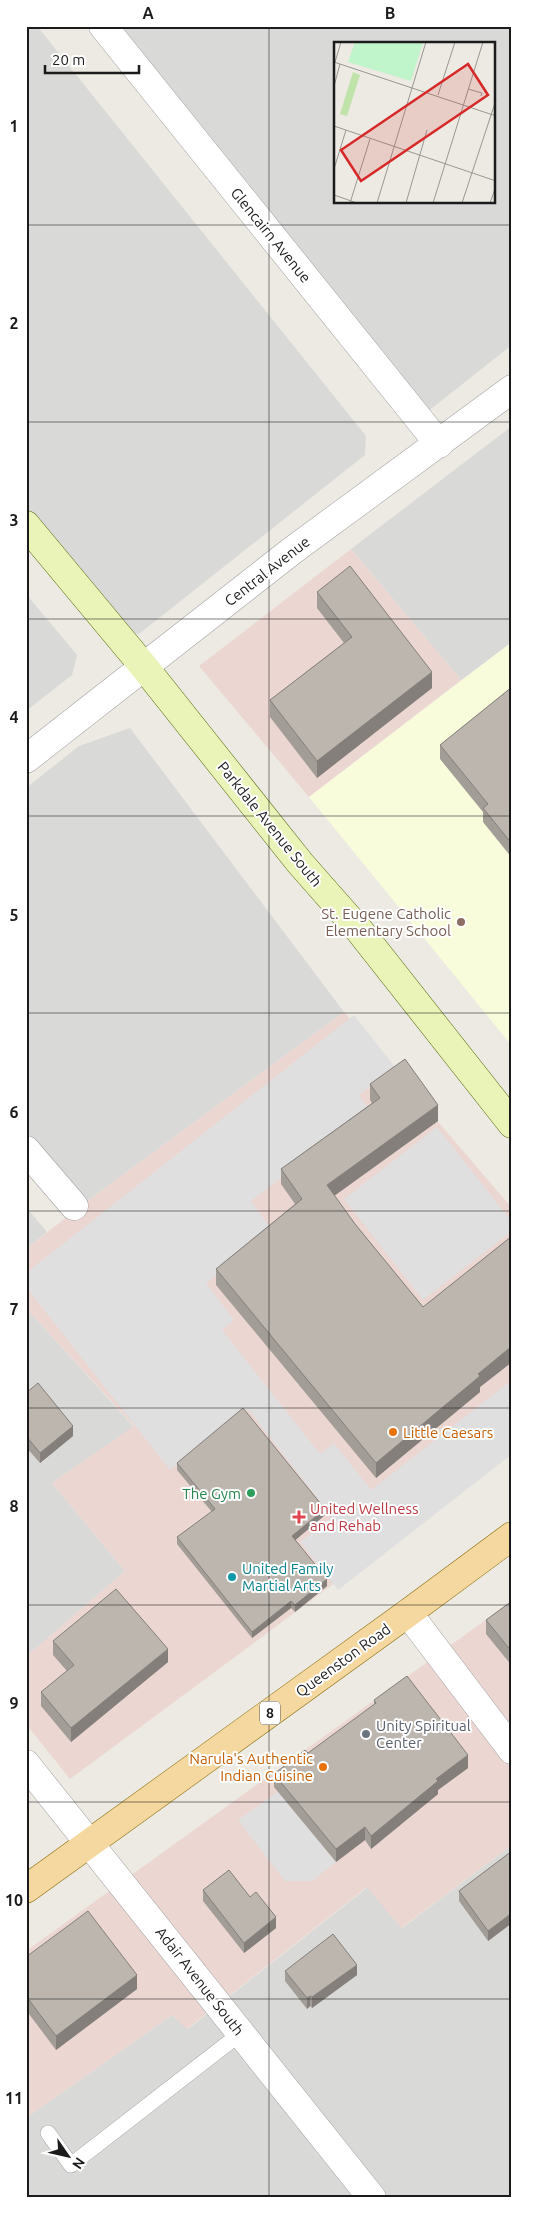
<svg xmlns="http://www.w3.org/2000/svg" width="538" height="2224" viewBox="0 0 538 2224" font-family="Ubuntu,sans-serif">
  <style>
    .residential { fill: #d9d9d8; fill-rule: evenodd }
    .commercial { fill: #ecd6d2 }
    .education { fill: #f9fcdb }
    .parking { fill: #dfdfdf }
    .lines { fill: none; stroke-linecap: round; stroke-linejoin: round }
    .service-casing { stroke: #a2a2a2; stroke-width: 16 }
    .minor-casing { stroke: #a2a2a2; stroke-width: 29 }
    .secondary-casing { stroke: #55690c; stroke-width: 29 }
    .primary-casing { stroke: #886c0b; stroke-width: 29 }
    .service { stroke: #fff; stroke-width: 15 }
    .minor { stroke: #fff; stroke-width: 28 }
    .secondary { stroke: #eaf4b8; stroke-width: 28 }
    .primary { stroke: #f4d89f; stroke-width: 28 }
    .wall { fill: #a29d96 }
    .shaded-wall { fill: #847f7a }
    .building { fill: #bcb6af; stroke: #847f7a }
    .grid { fill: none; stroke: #1b1b1b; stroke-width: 1; stroke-opacity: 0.55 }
    .education-dot { fill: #8d6e63; stroke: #fff; stroke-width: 2 }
    .food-dot { fill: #e8710a; stroke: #fff; stroke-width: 2 }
    .leisure-dot { fill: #2e9e5b; stroke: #fff; stroke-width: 2 }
    .health-dot { fill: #e0444e; stroke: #fff; stroke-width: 2 }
    .culture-dot { fill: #0f9aa8; stroke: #fff; stroke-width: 2 }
    .worship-dot { fill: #6b7280; stroke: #fff; stroke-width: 2 }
    .labels { text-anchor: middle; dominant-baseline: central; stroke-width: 4; stroke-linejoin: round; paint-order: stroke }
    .shield { fill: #fff; stroke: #5f5f5f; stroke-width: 1 }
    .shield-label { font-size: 14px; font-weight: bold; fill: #1b1b1b }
    .street-label { font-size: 15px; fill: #1b1b1b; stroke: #fff }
    .education-label { font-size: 15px; fill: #785e54; stroke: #fff; text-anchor: end }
    .food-label { font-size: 15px; fill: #c56008; stroke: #fff; text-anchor: start }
    .leisure-label { font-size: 15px; fill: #27864d; stroke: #fff; text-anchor: end }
    .health-label { font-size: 15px; fill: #be3a42; stroke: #fff; text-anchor: start }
    .culture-label { font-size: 15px; fill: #0d838f; stroke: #fff; text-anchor: start }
    .worship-label { font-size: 15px; fill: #5b616d; stroke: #fff; text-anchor: start }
    .inset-road { fill: none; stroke: #989792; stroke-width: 1 }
    .view { fill: #d62828; fill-opacity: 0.15; stroke: #d62828; stroke-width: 2.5 }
    .inset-edge { fill: none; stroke: #1b1b1b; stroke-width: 2.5 }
    .neatline { fill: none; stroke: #1b1b1b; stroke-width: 2 }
    .grid-label { font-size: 16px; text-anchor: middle; font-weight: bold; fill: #1b1b1b }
  </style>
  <rect width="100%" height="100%" fill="#eceae2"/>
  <path class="residential" d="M 26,26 L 37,26 L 366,436 L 365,455 L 139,634 L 117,631 L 26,519 Z
    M 105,26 L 512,26 L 512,345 L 417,420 ZM 336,44 L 494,44 L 494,202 L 336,202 Z
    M 512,426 L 512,642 L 461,680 L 351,549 Z
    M 26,594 L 77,655 L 72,675 L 26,711 Z
    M 130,728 L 344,1012 L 82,1205 L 26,1135 L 26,788 L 79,746 Z
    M 26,1207 L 47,1232 L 26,1249 Z
    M 26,1308 L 134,1427 L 52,1483 L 125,1571 L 26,1657 Z
    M 512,1845 L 512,2198 L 26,2198 L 26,2118 L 172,2015 L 188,2029 L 368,1887 L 402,1928 Z"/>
  <path class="commercial" d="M 351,549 L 461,680 L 309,797 L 199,666 Z
    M 344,1012 L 512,1208 L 512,1452 L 70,1779 L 26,1724 L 26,1657 L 125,1571 L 52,1483 L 134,1426 L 26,1308 L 26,1249 L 82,1205 Z
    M 512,1601 L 512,1845 L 401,1928 L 367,1887 L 187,2029 L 172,2015 L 26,2118 L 26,1951 Z"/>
  <path class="education" d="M 512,642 L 512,1046 L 309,797 Z"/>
  <path class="parking" d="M 354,1015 L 395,1067 L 359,1095 L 369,1109 L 251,1201 L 272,1230 L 206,1283 L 234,1320 L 222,1330 L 320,1454 L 334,1443 L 371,1490 L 512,1380 L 512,1454 L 338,1590 L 300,1542 L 332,1517 L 248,1409 L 170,1470 L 26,1287 L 26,1273 Z
    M 437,1127 L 512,1222 L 512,1231 L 423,1300 L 344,1199 Z
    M 278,1792 L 336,1862 L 312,1881 L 285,1881 L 238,1820 Z"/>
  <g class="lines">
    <defs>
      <path id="service" d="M 48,2133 L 71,2165 L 241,2033"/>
      <path id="minor" d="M 103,26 L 439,444
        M 26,759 L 293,550 L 512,389
        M 26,1150 L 74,1206
        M 408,1613 L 512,1750
        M 26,1764 L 372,2198"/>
      <path id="secondary" d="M 26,525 L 145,668 L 300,863 L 359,930 L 512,1124"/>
      <path id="primary" d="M 26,1889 L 408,1613 L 512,1536"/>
    </defs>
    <use href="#service" class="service-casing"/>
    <use href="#minor" class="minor-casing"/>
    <use href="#secondary" class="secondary-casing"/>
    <use href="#primary" class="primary-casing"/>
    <use href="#service" class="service"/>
    <use href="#minor" class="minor"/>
    <use href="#secondary" class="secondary"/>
    <use href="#primary" class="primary"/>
  </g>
  <path class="wall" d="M 317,592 L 432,688 L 317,778 L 270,717 L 270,700 L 344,643 L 317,608 Z
    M 512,687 L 512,858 L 483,822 L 483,812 L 440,759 L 440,745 Z
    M 370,1084 L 438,1121 L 334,1196 L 355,1224 L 423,1307 L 512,1236 L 512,1362 L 480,1387 L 480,1392 L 376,1478 L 216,1285 L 216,1269 L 295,1204 L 281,1184 L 281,1169 L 372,1103 L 370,1100 Z
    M 26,1393 L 73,1436 L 40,1463 L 26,1447 Z
    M 177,1463 L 325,1515 L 295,1540 L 327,1586 L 295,1612 L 291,1608 L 252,1638 L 177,1544 L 177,1537 L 212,1512 L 177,1470 Z
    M 512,1601 L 512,1666 L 486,1634 L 486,1620 Z
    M 53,1641 L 168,1662 L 71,1742 L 41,1706 L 41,1692 L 67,1671 L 53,1655 Z
    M 374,1700 L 468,1768 L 438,1790 L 438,1794 L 371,1849 L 365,1840 L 336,1862 L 274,1787 L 274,1774 L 308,1753 L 374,1705 Z
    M 512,1851 L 512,1923 L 488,1941 L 459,1901 L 459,1891 Z
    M 203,1890 L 250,1897 L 276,1928 L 244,1953 L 203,1901 Z
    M 26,1957 L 137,1989 L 56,2050 L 26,2010 Z
    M 285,1971 L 357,1975 L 312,2008 L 310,2006 L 307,2009 L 285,1981 Z"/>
  <path class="shaded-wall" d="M 432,672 L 432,688 L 317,778 L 317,761 Z
    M 438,1105 L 438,1121 L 327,1201 L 327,1185 Z
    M 512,1346 L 512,1362 L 480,1387 L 480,1392 L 376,1478 L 376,1463 L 478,1374 Z
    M 73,1426 L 73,1436 L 40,1463 L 40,1453 Z
    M 325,1509 L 325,1515 L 292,1543 L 292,1536 Z
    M 327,1579 L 327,1586 L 295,1612 L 295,1605 Z
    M 291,1601 L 291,1608 L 252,1638 L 252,1632 Z
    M 168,1649 L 168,1662 L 71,1742 L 71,1728 Z
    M 468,1755 L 468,1768 L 438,1790 L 438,1794 L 371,1849 L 371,1836 L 436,1779 Z
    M 365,1827 L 365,1840 L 336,1862 L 336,1849 Z
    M 512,1913 L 512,1923 L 488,1941 L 488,1931 Z
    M 276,1917 L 276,1928 L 244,1953 L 244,1943 Z
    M 357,1965 L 357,1975 L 312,2008 L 312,1997 Z
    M 137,1975 L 137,1989 L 56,2050 L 56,2036 Z
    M 310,1996 L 310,2006 L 307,2009 L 307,1998 Z"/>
  <path class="building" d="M 350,566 L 432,672 L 317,761 L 270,700 L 352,637 L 317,592 Z
    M 512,687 L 512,844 L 483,808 L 488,804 L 440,745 Z
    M 405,1059 L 438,1105 L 327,1185 L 355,1224 L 423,1307 L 512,1236 L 512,1346 L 478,1374 L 480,1376 L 376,1463 L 216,1269 L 302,1199 L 281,1169 L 380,1098 L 370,1084 Z
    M 38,1383 L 73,1426 L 40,1453 L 26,1436 L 26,1393 Z
    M 243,1408 L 325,1509 L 292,1536 L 327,1579 L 295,1605 L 291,1601 L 252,1632 L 177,1537 L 215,1509 L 177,1463 Z
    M 116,1589 L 168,1649 L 71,1728 L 41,1692 L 74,1665 L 53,1641 Z
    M 512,1601 L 512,1652 L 486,1620 Z
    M 407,1676 L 468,1755 L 436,1779 L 438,1781 L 371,1836 L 365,1827 L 336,1849 L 274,1774 L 305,1750 L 308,1753 L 376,1703 L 374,1700 Z
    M 512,1851 L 512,1913 L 488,1931 L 459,1891 Z
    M 229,1870 L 250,1897 L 256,1892 L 276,1917 L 244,1943 L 203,1890 Z
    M 88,1911 L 137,1975 L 56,2036 L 26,1996 L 26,1957 Z
    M 333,1934 L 357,1965 L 312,1997 L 310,1996 L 307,1998 L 285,1971 Z"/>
  <path class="grid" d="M 269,26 L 269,2198M 26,225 L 512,225M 26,422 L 512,422M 26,619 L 512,619M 26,816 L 512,816M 26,1013 L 512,1013M 26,1211 L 512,1211M 26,1408 L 512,1408M 26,1605 L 512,1605M 26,1802 L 512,1802M 26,1999 L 512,1999"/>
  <circle class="education-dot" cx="461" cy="922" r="5"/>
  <g class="food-dot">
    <circle cx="393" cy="1432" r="5"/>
    <circle cx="323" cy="1767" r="5"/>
  </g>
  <circle class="leisure-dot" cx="251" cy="1493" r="5"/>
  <path class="health-dot" d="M296.5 1509.5h5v5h5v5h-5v5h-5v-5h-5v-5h5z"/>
  <circle class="culture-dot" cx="232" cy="1577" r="5"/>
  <circle class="worship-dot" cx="366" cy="1734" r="5"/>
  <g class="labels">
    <rect class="shield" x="260" y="1701.5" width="20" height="23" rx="4"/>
    <g class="shield-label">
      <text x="270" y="1713">8</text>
    </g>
    <g class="street-label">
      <text transform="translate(271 235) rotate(51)">Glencairn Avenue</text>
      <text transform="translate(267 571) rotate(-38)">Central Avenue</text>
      <text transform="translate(270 824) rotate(51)">Parkdale Avenue South</text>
      <text transform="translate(343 1660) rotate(-36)">Queenston Road</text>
      <text transform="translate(200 1981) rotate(52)">Adair Avenue South</text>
    </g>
    <g class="education-label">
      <text x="451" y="913">St. Eugene Catholic<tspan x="451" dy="17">Elementary School</tspan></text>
    </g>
    <g class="food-label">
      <text x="403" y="1432">Little Caesars</text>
      <text x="313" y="1758" text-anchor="end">Narula's Authentic<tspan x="313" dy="17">Indian Cuisine</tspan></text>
    </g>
    <g class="leisure-label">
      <text x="241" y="1493">The Gym</text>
    </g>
    <g class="health-label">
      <text x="310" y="1508">United Wellness<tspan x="310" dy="17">and Rehab</tspan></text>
    </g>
    <g class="culture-label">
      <text x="242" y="1568">United Family<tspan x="242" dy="17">Martial Arts</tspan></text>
    </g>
    <g class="worship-label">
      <text x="376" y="1725">Unity Spiritual<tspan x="376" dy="17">Center</tspan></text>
    </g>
  </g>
  <g transform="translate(334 42)">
    <rect width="161" height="161" fill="#eceae2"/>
    <path d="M 19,30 L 26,33 L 13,74 L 6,72 Z" fill="#c0e3aa"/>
    <path d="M 21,0 L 89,0 L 77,39 L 14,20 Z" fill="#c0f4ca"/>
    <path class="inset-road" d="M 0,20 L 162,74M 1,20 L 7,0M 0,44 L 6,22M 134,47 L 148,51 L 147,54M 104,53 L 121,0M 0,84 L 162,139M 0,127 L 12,88M 0,153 L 23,161M 16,161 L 36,97M 43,161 L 92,0M 72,161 L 93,88M 99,161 L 149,0M 128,161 L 162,58M 156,161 L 162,144"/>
    <path class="view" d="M 134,22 L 154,53 L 27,139 L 7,108 Z"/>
    <rect width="161" height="161" class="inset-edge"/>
  </g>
  <rect width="538" height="2224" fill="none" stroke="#ffffff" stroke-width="55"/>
  <g transform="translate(68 2156) rotate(124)" stroke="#ffffff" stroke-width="4" paint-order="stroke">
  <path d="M0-4L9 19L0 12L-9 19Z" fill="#1b1b1b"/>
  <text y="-8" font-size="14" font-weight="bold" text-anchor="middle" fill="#1b1b1b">N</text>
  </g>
  <path d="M45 65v8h94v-8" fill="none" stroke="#1b1b1b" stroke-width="2.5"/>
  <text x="52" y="65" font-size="15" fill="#1b1b1b" stroke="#ffffff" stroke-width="4" paint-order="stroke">20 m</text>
  <rect x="28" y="28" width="482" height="2168" class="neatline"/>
  <g class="grid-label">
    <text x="148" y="19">A</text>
    <text x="390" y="19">B</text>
    <text x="14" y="132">1</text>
    <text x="14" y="329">2</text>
    <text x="14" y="526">3</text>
    <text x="14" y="723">4</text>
    <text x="14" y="921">5</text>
    <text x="14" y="1118">6</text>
    <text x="14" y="1315">7</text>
    <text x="14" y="1512">8</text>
    <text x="14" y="1709">9</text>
    <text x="14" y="1906">10</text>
    <text x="14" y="2104">11</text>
  </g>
</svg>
